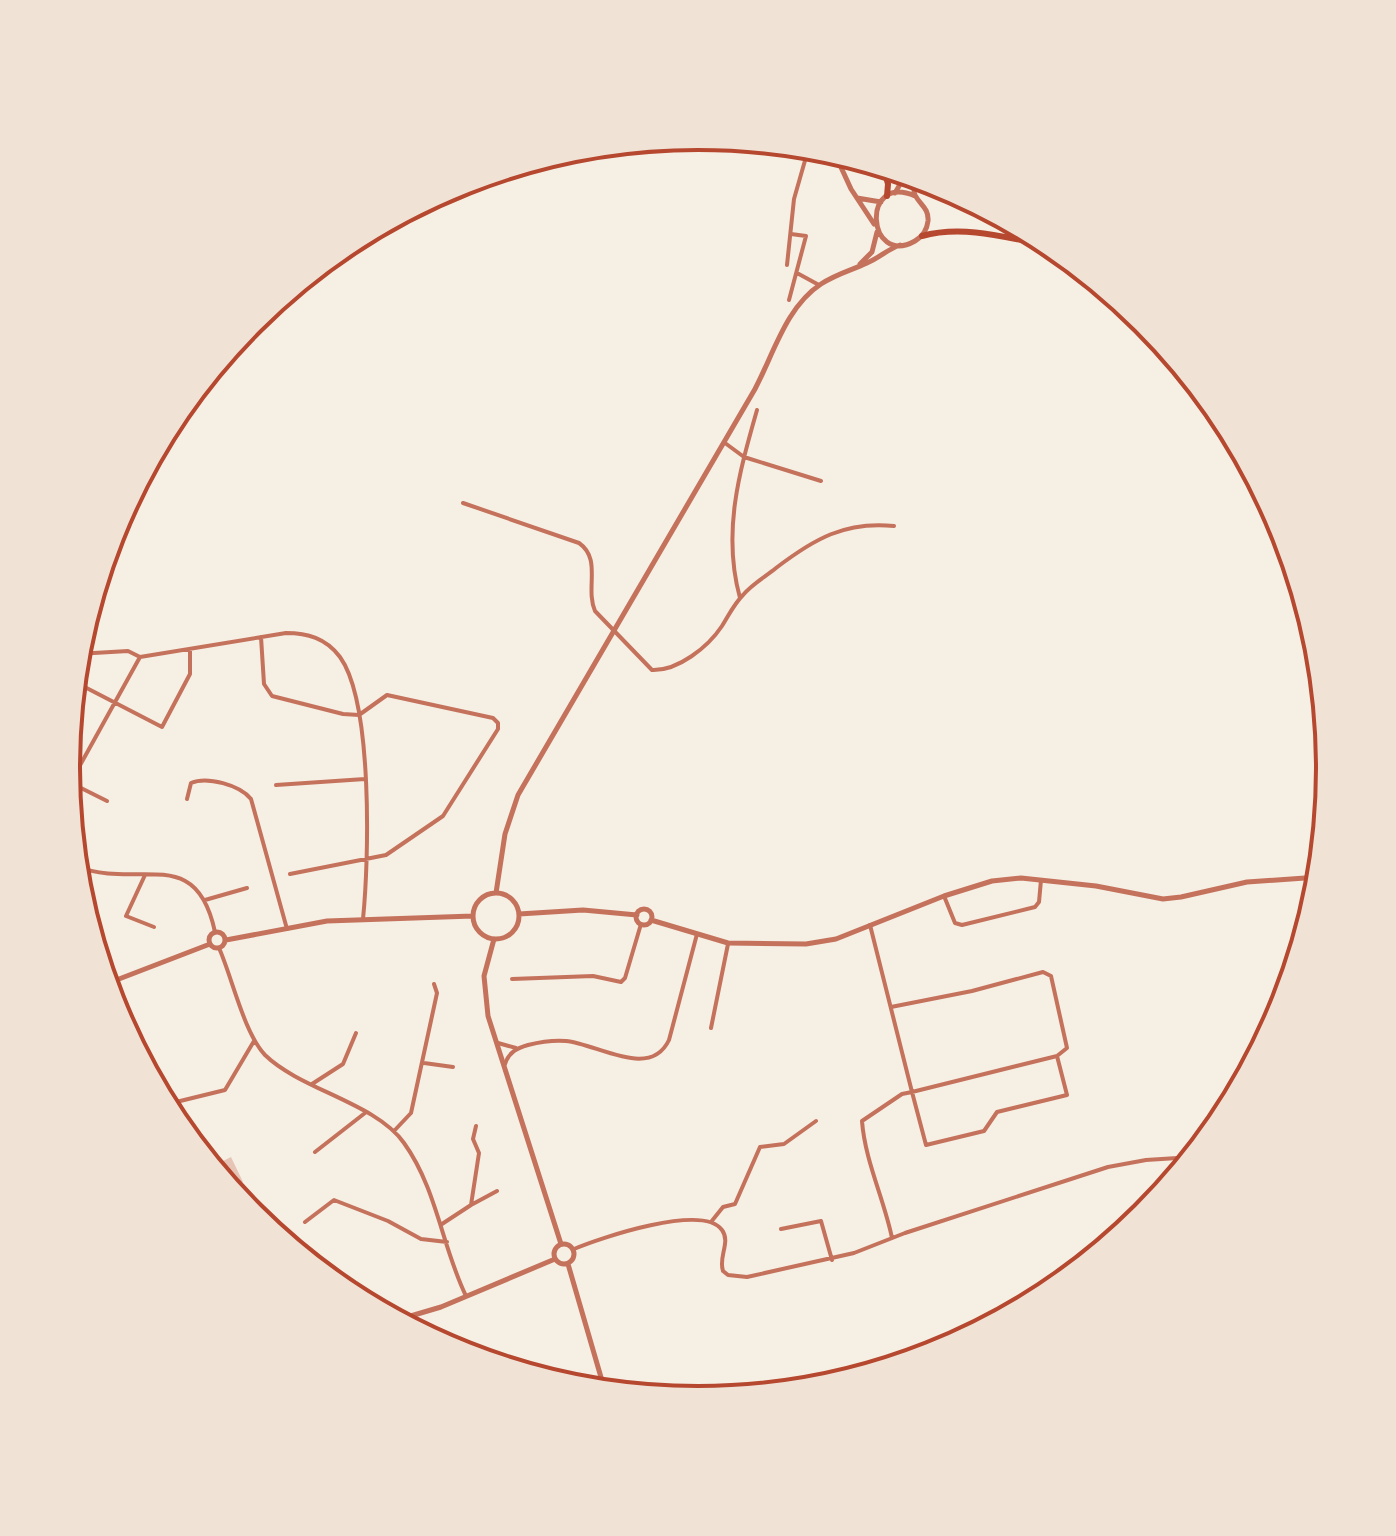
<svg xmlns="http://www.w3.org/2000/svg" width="1396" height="1536" viewBox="0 0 1396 1536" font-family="'PT Sans',sans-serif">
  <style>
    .building { fill: #e6c5b7 }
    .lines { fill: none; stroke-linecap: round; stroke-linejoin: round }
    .minor { stroke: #c5725c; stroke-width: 4 }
    .tertiary { stroke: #c5725c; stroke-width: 5 }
    .trunk { stroke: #b5482f; stroke-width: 6 }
    .rim { fill: none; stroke: #b5482f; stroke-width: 4 }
  </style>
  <rect width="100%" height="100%" fill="#f6efe4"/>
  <path class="building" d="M 231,1157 L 243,1182 L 241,1183 L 243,1190 L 233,1193 L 208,1163 L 221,1162 Z"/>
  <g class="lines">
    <path class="minor" d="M 787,265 L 794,199 L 808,150
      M 797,273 L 819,285
      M 789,300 L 806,236 L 791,234
      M 725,443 L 744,457 L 821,481
      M 463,503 L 579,543 C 602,559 585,588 595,611 L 652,670 C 678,671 708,647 722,626 C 729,615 734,604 743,595 C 752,584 765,577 776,568 C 814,539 845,521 894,526
      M 740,598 C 722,533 739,473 757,410
      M 261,637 L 264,684 L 272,696 L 343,714 L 359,715 L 387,695 L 493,718 L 498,723 L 498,729 L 443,816 L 386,855 L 290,874
      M 77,654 L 128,651 L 140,657
      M 75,682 L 162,727 L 190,674 L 190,650
      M 67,781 L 107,801
      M 276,785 L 365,779
      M 68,787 L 140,657 L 286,633 C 307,633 326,638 340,657 C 373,703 369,860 363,919
      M 187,799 L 191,783 C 207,776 240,785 251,799 L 287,929
      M 76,866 C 138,891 196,842 215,932
      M 145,875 L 126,916 L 154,927
      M 944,896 L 955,923 L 962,925 L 1035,907 L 1039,902 L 1041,880
      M 205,900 L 247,888
      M 870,925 L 912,1092 L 902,1094 L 862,1121 C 865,1161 884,1199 892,1238
      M 219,948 C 232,977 244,1033 265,1055 C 301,1090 376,1103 404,1143 C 437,1189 442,1247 466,1296
      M 512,979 L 593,976 L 621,982 L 625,978 L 641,924
      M 891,1007 L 972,991 L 1043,972 L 1051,976 L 1067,1048 L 1057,1056 L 912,1092 L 926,1145 L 984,1131 L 997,1112 L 1067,1095 L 1057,1056
      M 711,1028 L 728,944
      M 498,1043 L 516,1048
      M 424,1063 L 453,1067
      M 505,1064 C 509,1052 517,1048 528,1045 C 540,1042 554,1040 566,1041 C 598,1044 650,1080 669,1040 L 697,934
      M 312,1084 L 343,1064 L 356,1033
      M 168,1110 L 172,1103 L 225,1090 L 254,1041
      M 394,1131 L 411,1113 L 437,993 L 434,984
      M 315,1152 L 365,1113
      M 471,1205 L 497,1191
      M 305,1222 L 334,1200 L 388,1221 L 421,1239 L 447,1242
      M 711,1222 L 723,1207 L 735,1204 L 760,1147 L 784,1144 L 816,1121
      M 442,1224 L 471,1205 L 479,1153 L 473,1139 L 476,1126
      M 781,1229 L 821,1221 L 832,1260
      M 574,1249 C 600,1238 703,1203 722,1230 C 731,1242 718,1257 723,1271 L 728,1275 L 747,1277 L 854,1253 L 905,1233 L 1108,1167 L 1146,1160 L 1193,1157
      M 338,1278 L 341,1289"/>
    <path class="tertiary" d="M 834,152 L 851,189 L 874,224
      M 914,176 C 914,181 913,190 915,195 C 920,205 929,208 928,221 C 927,230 922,237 915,241 C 867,268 860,172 915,196
      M 895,193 L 906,174
      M 857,198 L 881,202
      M 860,264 L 872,252 L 877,232
      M 496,893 L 505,834 L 518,795 L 755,389 C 774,353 786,307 821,284 C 836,274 852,270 867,263 C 879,258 888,249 900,245
      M473 916a23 23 0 1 1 46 0a23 23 0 1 1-46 0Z
      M636 917a8 8 0 1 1 16 0a8 8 0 1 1-16 0Z
      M 519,914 L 583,910 L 637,915
      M 651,920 L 728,943 L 806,944 L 836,939 L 944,896 L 992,881 L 1021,878 L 1096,886 L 1163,899 L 1181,897 L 1247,882 L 1319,877
      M209 940a8 8 0 1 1 16 0a8 8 0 1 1-16 0Z
      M 494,939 L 484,976 L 488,1016 L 561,1244
      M 226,940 L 327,921 L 473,916
      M 106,984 L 210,944
      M554 1254a10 10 0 1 1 20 0a10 10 0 1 1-20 0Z
      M 568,1264 L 605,1391
      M 397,1320 L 441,1307 L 555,1259"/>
    <path class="trunk" d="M 883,167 L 888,184 L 887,196
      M 922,236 C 965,224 1012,239 1055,247"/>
  </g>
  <path d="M0 0H1396V1536H0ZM80 768a618 618 0 1 1 1236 0a618 618 0 1 1-1236 0Z" fill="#f1e2d6" fill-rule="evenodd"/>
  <path class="rim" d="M80 768a618 618 0 1 1 1236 0a618 618 0 1 1-1236 0Z"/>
</svg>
